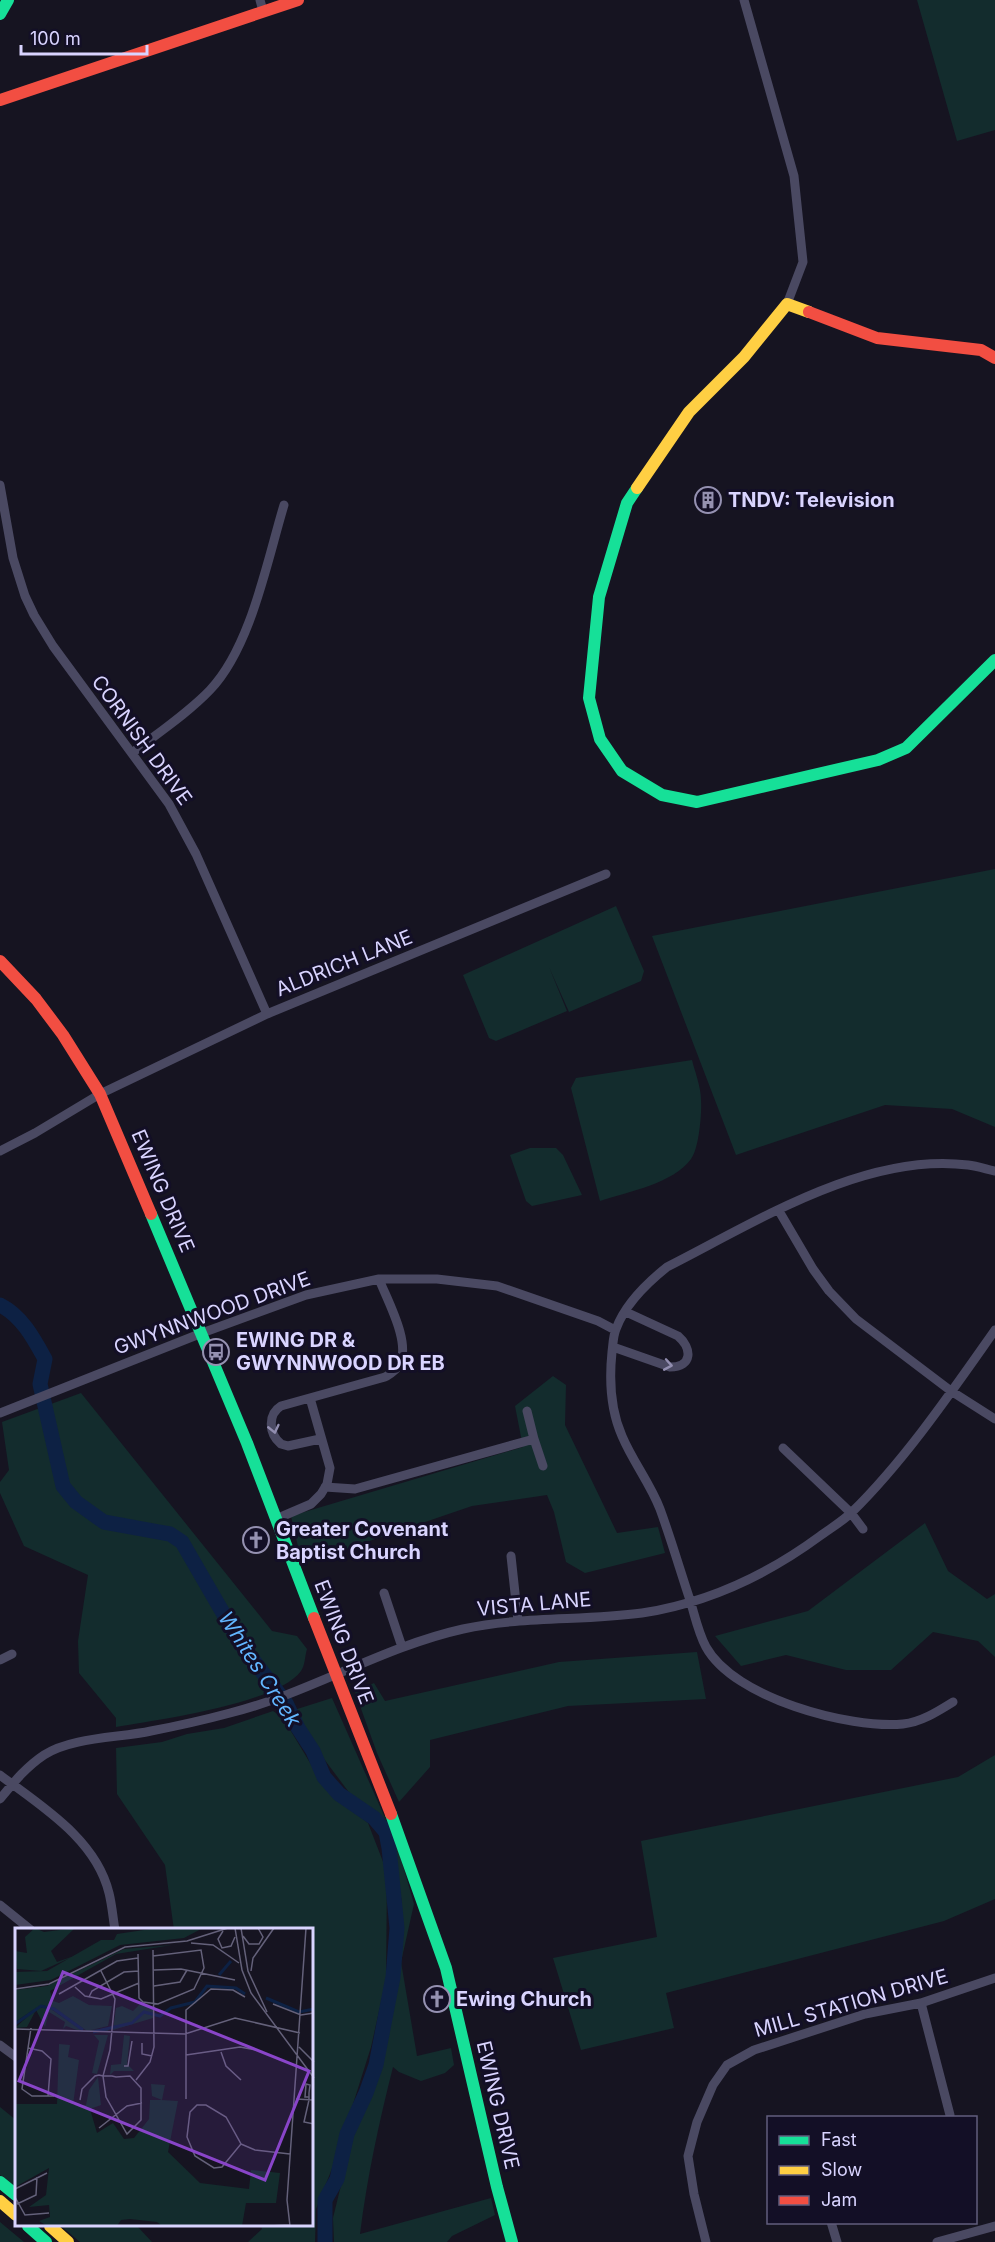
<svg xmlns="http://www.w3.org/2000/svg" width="995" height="2242" viewBox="0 0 995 2242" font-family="Inter,sans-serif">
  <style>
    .green { fill: #132c2d }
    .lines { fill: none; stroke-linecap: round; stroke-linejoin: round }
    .river { stroke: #0d2144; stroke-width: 15 }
    .street { stroke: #4a4962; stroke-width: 9 }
    .fast { stroke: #16e098; stroke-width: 12 }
    .slow { stroke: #ffcf43; stroke-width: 12 }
    .jam { stroke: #f24e42; stroke-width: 12 }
    .oneway { stroke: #928eb0 }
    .labels { text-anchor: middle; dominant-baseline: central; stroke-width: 6; stroke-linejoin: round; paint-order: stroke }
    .poi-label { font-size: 20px; font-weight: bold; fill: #d9d4ff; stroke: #130f26; text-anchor: start }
    .street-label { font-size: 20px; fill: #d9d4ff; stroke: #130f26 }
    .water-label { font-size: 21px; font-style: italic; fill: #62b6ff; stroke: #130f26 }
    .inset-river { fill: none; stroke: #0d2144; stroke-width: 3 }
    .inset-road { fill: none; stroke: #64617a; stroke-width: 1.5 }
    .view { fill: #8945c9; fill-opacity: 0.15; stroke: #8945c9; stroke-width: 3 }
    .inset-edge { fill: none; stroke: #d9d4ff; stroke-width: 3 }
  </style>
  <rect width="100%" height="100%" fill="#161421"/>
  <path class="green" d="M 917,0 L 995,0 L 995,130 L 957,141 Z
    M 995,869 L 995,1127 L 952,1109 L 885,1105 L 736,1155 L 652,936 Z
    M 616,906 L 644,971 L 641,981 L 569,1012 L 549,967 L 567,1011 L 496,1041 L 489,1038 L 463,975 Z
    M 692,1060 C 695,1072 701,1087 701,1100 C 702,1113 699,1149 691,1159 C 674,1183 628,1192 600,1201 L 571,1088 L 576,1078 Z
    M 530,1148 L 556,1148 L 563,1155 L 582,1195 L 532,1206 L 526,1201 L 510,1155 Z
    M 553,1376 L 566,1385 L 565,1425 L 617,1533 L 658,1527 L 665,1553 L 585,1573 L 566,1562 L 554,1512 L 547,1495 L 472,1506 L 302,1564 L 291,1516 L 523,1447 L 515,1406 Z
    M 81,1393 L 272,1631 L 297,1636 L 307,1649 C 305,1655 305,1666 301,1671 C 277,1704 157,1720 116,1727 L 116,1718 L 79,1673 L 78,1641 L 88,1575 L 24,1546 L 0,1493 L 0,1482 L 9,1470 L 2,1422 Z
    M 925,1523 L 948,1571 L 987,1599 L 995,1594 L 995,1657 L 978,1641 L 933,1632 L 891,1670 L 846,1670 L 786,1655 L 741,1666 L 715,1636 L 808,1611 Z
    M 697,1652 L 706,1699 L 568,1706 L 430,1740 L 430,1767 L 399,1802 L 377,1753 L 355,1692 L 374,1683 L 385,1701 L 559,1662 Z
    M 332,1698 L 397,1845 L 414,1904 L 401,1962 L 417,2056 L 451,2048 L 454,2065 L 445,2073 L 421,2081 L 399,2072 L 393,2067 C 379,2122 367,2178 360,2234 L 491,2198 L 495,2215 L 452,2236 L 447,2242 L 334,2242 L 333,2218 L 353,2136 L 383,2055 L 398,1973 L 402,1904 L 394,1848 L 384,1823 L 351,1795 L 315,1747 L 294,1710 Z
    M 273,1711 L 283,1718 L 327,1791 L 368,1823 L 387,1872 L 386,1980 L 371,2047 L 335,2161 L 316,2209 L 315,2242 L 248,2242 L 262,2229 L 261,2226 L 312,2226 L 312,1930 L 174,1930 L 165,1865 L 117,1794 L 116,1748 L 162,1742 L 187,1734 L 224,1728 Z
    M 995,1755 L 995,1899 L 944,1921 L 666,1993 L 674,2028 L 581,2050 L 553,1958 L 657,1937 L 641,1841 L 958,1777 Z
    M 0,2107 L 16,2120 L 16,2188 L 0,2175 Z
    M 0,2222 L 24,2242 L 0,2242 Z
    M 61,2226 L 137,2226 L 152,2242 L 80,2242 Z"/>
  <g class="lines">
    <path class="river" d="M 0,1305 C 22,1316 34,1339 45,1359 L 40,1384 L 63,1486 L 76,1502 L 104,1522 L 170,1534 L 182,1542 L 241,1644 L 286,1703 L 298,1728 L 313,1751 L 324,1777 L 339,1794 L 374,1818 L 386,1832 L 389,1848 L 397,1928 L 393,1977 L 376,2065 L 366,2093 L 347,2134 L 337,2179 L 325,2200 L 325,2242"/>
    <path class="street" d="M 260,0 L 263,11
      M 744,0 L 794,176 L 803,262 L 787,304
      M 0,485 L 13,558 L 25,596 L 34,615 L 53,646 L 169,804 L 196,854 L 267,1014
      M 132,753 C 158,733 187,714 210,690 C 251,647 267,561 284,505
      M 0,1151 L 35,1133 L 100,1094 L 267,1014 L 606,874
      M 779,1211 L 813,1269 L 829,1291 L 856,1319 L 951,1391 L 995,1419
      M 613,1347 L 670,1367 C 693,1367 692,1348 678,1336 L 626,1312
      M 527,1411 L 534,1439
      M 0,1413 L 202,1333 L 306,1295 L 379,1279 L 437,1279 L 497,1286 L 598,1321 L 615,1330
      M 320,1439 L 288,1446 L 281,1444 C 268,1433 268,1414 281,1406 L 385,1377 C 390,1374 396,1371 399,1365 C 412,1344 387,1300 379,1279
      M 783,1448 L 851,1513 L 863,1529
      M 325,1487 L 355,1489 L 534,1439 L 543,1466
      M 276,1519 L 311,1504 L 321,1494 L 327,1484 L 330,1468 L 310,1398
      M 511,1556 L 518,1621
      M 384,1593 L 402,1647
      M 0,1660 L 12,1654
      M 953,1702 C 937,1712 921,1722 903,1724 C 849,1729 734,1698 706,1647 C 698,1632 695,1616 690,1600 C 680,1570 671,1539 660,1509 C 650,1483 633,1462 622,1436 C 610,1409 609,1381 612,1352 C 613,1345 613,1336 616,1329 C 625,1304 647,1283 667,1267 C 756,1222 865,1152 968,1165 C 977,1166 986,1169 995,1171
      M 0,1775 C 41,1806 96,1839 109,1893 C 112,1905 113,1918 115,1930
      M 0,1799 C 14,1782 26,1767 44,1755 C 72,1737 119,1738 151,1731 C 177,1726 204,1720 230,1713 C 310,1693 382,1647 463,1629 C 522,1616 583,1621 642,1613 C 707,1603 767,1575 820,1536 C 831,1528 843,1521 852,1512 C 905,1460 952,1391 995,1330
      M 0,1905 L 31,1930
      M 921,2003 L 950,2115
      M 0,2045 L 16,2057
      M 831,2222 L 837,2242
      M 706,2242 L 694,2194 L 688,2156 L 697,2122 L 713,2085 L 727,2065 L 754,2050 L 865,2014 L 921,2003 L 995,1978
      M 937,2242 L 995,2226"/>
    <path class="fast" d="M 0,14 L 8,0
      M 637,488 L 627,503 L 599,597 L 589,698 L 600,739 L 622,771 L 662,795 L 697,802 L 878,760 L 906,748 L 995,660
      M 151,1214 L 247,1443 L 314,1618
      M 391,1814 L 446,1968 L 497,2187 L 512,2242
      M 0,2182 L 16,2195
      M 28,2226 L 46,2242"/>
    <path class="slow" d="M 637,488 L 689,412 L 744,357 L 787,304 L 809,312
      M 0,2201 L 16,2215
      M 50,2226 L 68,2242"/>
    <path class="jam" d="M 0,100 L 298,0
      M 809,312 L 877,338 L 981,350 L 995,358
      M 0,961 L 36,999 L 63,1035 L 100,1094 L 151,1214
      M 314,1618 L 391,1814"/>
  </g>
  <defs><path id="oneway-chevron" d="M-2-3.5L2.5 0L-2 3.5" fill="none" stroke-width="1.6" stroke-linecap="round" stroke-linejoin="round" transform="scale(1.5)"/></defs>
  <g class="oneway">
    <use href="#oneway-chevron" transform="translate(668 1365) rotate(10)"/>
    <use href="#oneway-chevron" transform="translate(274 1429) rotate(77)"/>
  </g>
  <defs>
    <symbol id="building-ring" viewBox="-11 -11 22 22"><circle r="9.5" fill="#130f26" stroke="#9591b1" stroke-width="1.5"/><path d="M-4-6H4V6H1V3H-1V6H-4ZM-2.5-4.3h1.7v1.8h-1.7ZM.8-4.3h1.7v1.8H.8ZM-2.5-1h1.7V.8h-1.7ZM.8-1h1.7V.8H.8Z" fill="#9591b1"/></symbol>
    <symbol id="bus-ring" viewBox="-11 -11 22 22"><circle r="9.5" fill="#130f26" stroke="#9591b1" stroke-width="1.5"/><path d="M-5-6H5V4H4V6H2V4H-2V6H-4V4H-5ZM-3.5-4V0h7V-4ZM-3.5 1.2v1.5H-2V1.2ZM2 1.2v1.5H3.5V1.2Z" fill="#9591b1"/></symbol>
    <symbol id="church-ring" viewBox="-11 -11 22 22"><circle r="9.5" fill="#130f26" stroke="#9591b1" stroke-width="1.5"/><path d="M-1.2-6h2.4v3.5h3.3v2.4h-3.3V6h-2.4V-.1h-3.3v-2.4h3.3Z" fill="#9591b1"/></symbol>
  </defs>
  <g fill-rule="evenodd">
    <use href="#building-ring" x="693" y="485" width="30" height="30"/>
    <use href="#bus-ring" x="201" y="1337" width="30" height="30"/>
    <use href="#church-ring" x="241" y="1525" width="30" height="30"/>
    <use href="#church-ring" x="422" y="1984" width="30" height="30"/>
  </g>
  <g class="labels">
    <g class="poi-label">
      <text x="728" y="500">TNDV: Television</text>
      <text x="236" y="1340">EWING DR &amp;<tspan x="236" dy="23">GWYNNWOOD DR EB</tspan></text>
      <text x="276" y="1529">Greater Covenant<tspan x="276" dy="23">Baptist Church</tspan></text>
      <text x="456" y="1999">Ewing Church</text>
    </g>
    <g class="street-label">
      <text transform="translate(142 740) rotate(54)">CORNISH DRIVE</text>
      <text transform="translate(344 963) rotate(-22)">ALDRICH LANE</text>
      <text transform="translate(163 1191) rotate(67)">EWING DRIVE</text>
      <text transform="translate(212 1313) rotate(-20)">GWYNNWOOD DRIVE</text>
      <text transform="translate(534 1604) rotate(-5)">VISTA LANE</text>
      <text transform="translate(344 1642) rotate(69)">EWING DRIVE</text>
      <text transform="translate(851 2003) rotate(-16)">MILL STATION DRIVE</text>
      <text transform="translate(498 2105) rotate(77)">EWING DRIVE</text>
    </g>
    <g class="water-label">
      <text transform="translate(260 1669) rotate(57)">Whites Creek</text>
    </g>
  </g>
  <g transform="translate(15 1928)">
    <rect width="298" height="298" fill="#161421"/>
    <path d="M 20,0 L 29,4 L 60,0 L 36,23 L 42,34 L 59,28 L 26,43 L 2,41 L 0,23 L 12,25 L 10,9 ZM 142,0 L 188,0 L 169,10 L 105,17 L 36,52 L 0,57 L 0,44 L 32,43 L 86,12 L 99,12 L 102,6 ZM 157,17 L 101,26 L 35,63 L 38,73 L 44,75 L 58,68 L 74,77 L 97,78 L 93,98 L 72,103 L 38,80 L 26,77 L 0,94 L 0,62 L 32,58 L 109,21 ZM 124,77 L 138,80 L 138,90 L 98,102 L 101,80 L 107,78 L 118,83 ZM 23,79 L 36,81 L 68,103 L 94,100 L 93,104 L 67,104 L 51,98 L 48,101 L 50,94 L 34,84 L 30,99 L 21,82 L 12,99 L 0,100 ZM 79,107 L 93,107 L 82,146 L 77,145 L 84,113 ZM 109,107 L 115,108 L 112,136 L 119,143 L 99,143 L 95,147 L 96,137 L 106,136 ZM 44,116 L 55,117 L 53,129 L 64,132 L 58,177 L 71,177 L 74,162 L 83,149 L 86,177 L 75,181 L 82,205 L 98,195 L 109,211 L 119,210 L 134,191 L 135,172 L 147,172 L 137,168 L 136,156 L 150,157 L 147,172 L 163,173 L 153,224 L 185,255 L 234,261 L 236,242 L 265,245 L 261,275 L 231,275 L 227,298 L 147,298 L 142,294 L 115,291 L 106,292 L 102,298 L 32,298 L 24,293 L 35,289 L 34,277 L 14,279 L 31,267 L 34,240 L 0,259 L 0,176 L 42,176 Z" fill="#132c2d"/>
    <path class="inset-river" d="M 204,47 L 216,33M 251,70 L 284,84 L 299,81M 0,96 L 26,78 L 39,81 L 68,102M 78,104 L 117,95 L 129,84 L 145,88 L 156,80 L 180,74 L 192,58 L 221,60 L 230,66"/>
    <path class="inset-road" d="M 220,0 L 227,42 L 236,65 L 299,150M 226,0 L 233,43 L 252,84M 208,3 L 203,11 L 207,20 L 216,18 L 220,9M 228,8 L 234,16 L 244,16 L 248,9 L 243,0M 176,15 L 198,17 L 224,35M 123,26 L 124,70 L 128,74 L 143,76 L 179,61 L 189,40 L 186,22 L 138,28M 139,42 L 166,41 L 220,52M 236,43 L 238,30 L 259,0M 139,58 L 165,54 L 172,42M 60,59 L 70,68 L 86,71 L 124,55M 0,61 L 34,56 L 110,19 L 172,13 L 213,0M 44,66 L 102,33 L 123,30M 74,69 L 77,63 L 109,44 L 124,43M 258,76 L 286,87 L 299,85M 16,100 L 7,161 L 17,168 L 39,168M 0,101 L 170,106 L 220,90 L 285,105M 127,115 L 127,126 L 137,128M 284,119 L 299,134M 13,120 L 27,123 L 36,131 L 33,168M 206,124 L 211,138 L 226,152M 171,127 L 225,119 L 241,122M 109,138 L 113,138 L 117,113M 121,152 L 135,134 L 139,119 L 138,22M 294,169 L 290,169 L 291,156 L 295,157 L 294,165 L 294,172 L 289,194 L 299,196M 171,171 L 171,82 L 196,61 L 218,62 L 230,69M 281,171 L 299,172M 65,172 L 67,161 L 80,148 L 84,147 L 88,148 L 97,148 L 101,149 L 115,148 L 126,160 L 126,192 L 112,206 L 91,169 L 88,148 L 95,122 L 100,71 L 86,43M 182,177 L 191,177 L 211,189 L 226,216 L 207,239 L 199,240 L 180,228 L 172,209 L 175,184 ZM 84,200 L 112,178 L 127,175M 226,216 L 240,222 L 275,226M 0,261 L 32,245M 0,269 L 10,287 L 34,285M 2,276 L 21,267 L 22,249M 253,298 L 275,297M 275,298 L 272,272 L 291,0"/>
    <path class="view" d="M 48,44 L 294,143 L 250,252 L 4,153 Z"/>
    <rect width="298" height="298" class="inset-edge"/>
  </g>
  <rect x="767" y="2116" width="210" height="108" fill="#130f26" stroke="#625e7d" stroke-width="1.5"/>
  <rect x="779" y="2136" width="30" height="9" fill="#16e098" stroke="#625e7d" stroke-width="1.5"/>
  <text x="821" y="2146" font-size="18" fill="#d9d4ff">Fast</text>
  <rect x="779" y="2166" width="30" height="9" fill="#ffcf43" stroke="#625e7d" stroke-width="1.5"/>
  <text x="821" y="2176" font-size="18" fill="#d9d4ff">Slow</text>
  <rect x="779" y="2196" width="30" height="9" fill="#f24e42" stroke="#625e7d" stroke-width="1.5"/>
  <text x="821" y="2206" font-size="18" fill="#d9d4ff">Jam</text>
  <path d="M21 45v9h126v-9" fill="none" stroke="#d9d4ff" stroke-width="3"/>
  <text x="30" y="45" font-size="18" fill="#d9d4ff" stroke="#130f26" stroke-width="4.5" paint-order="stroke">100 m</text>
</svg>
